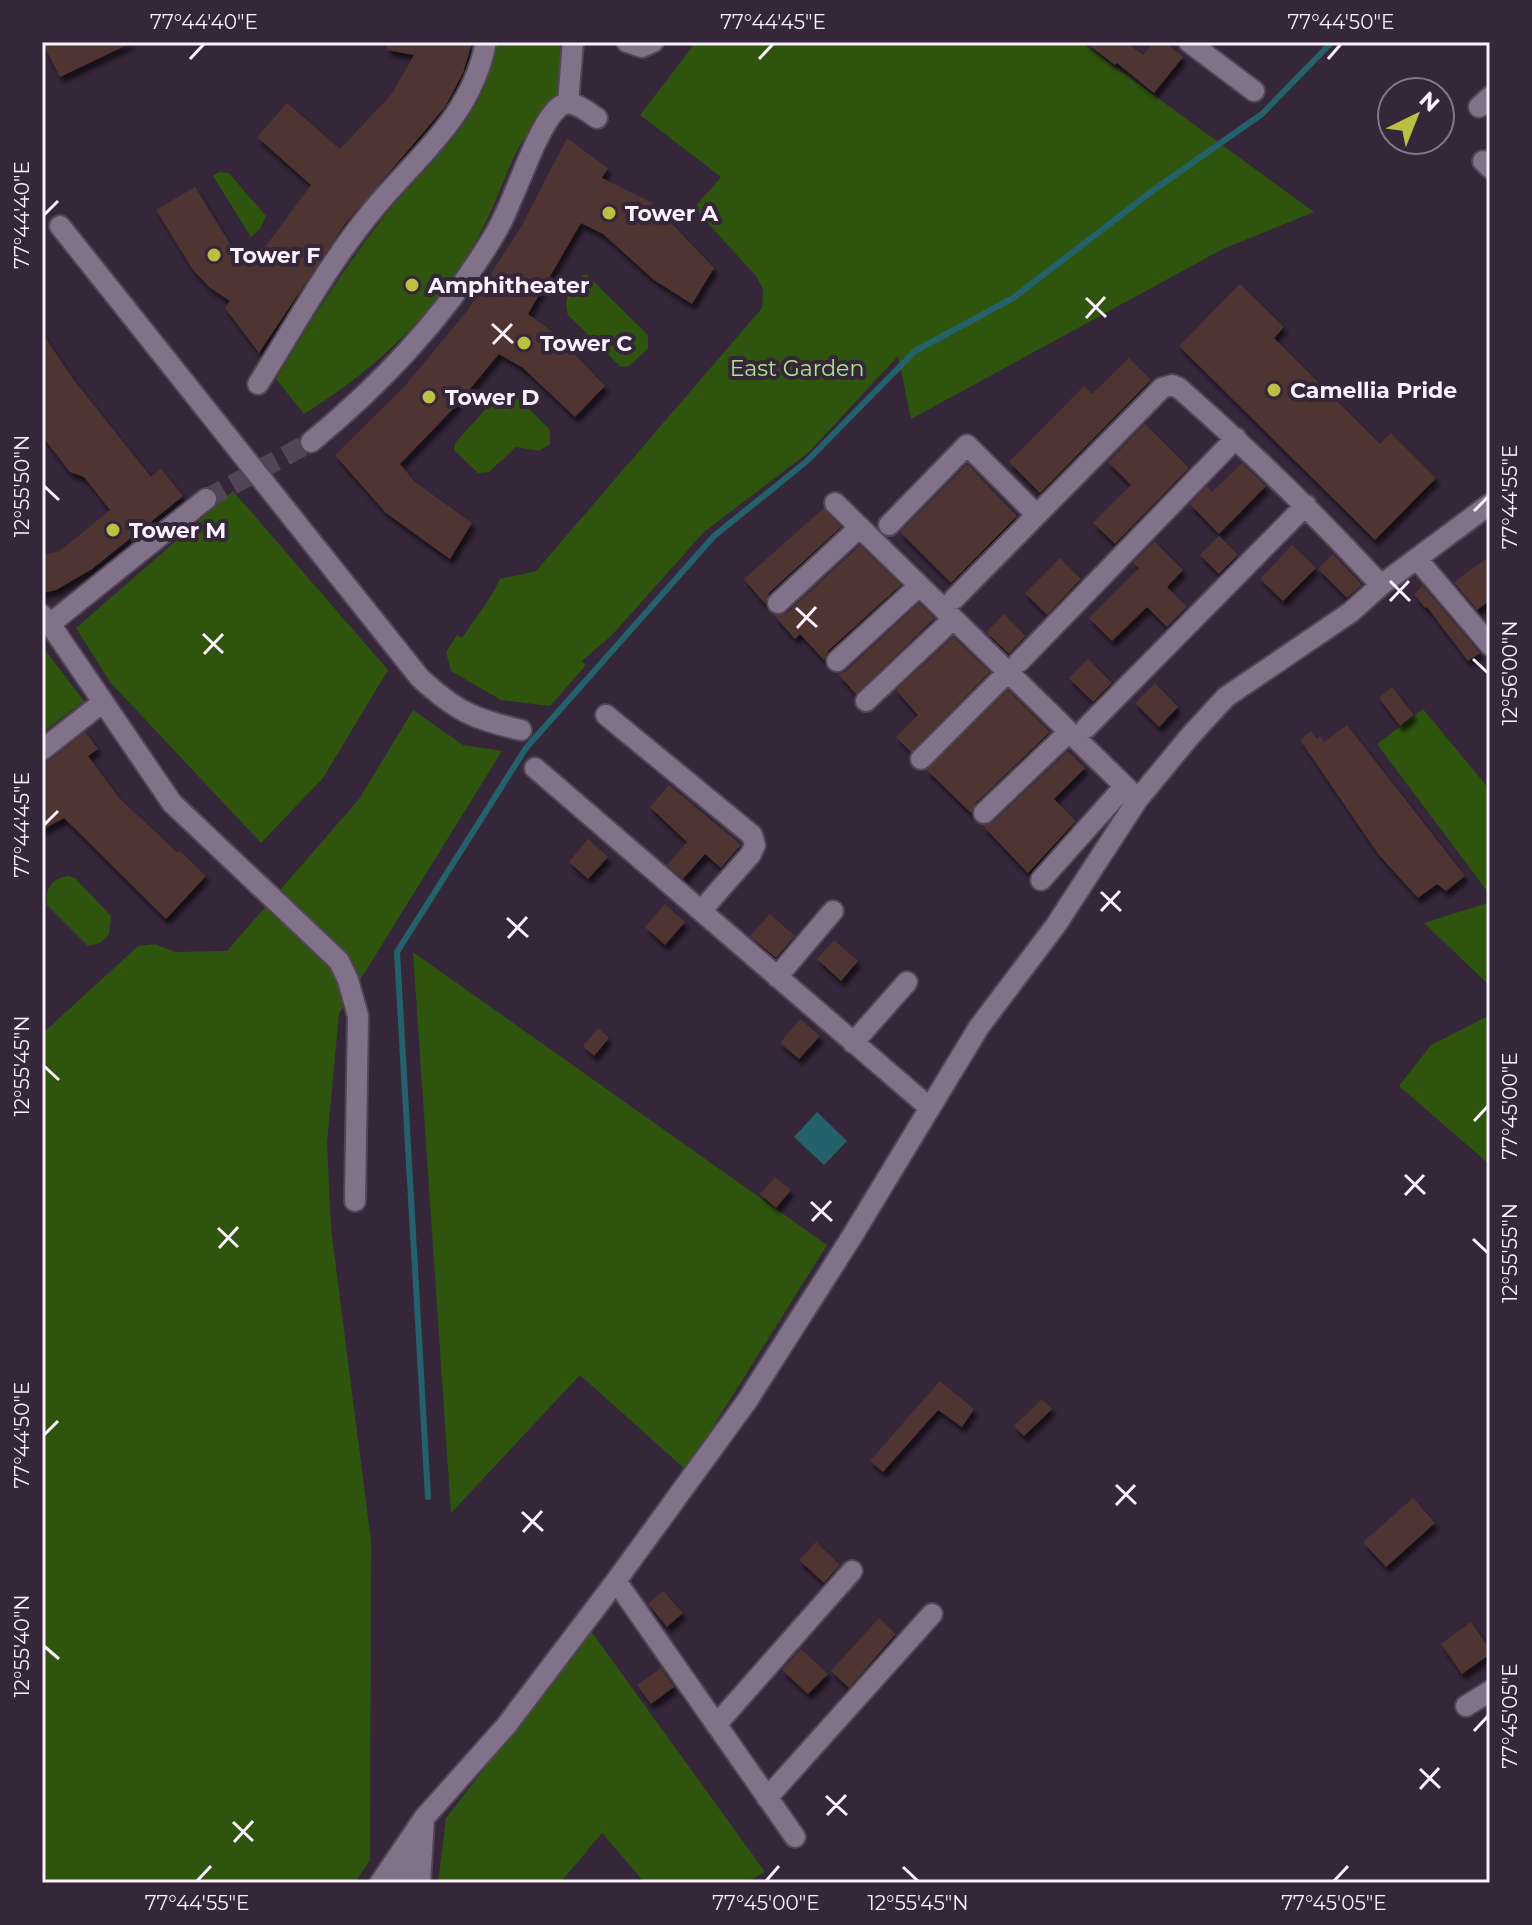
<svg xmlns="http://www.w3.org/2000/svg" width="1532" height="1925" viewBox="0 0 1532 1925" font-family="Montserrat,sans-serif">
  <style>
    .green { fill: #2e540e }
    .water { fill: #24626b }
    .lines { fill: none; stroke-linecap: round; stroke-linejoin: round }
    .stream { stroke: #24626b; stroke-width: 6 }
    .building { fill: #503433; filter: url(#shadow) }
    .minor-tunnel { stroke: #534457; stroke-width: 20; stroke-dasharray: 20 10; stroke-linecap: butt }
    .minor-casing { stroke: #514556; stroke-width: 24 }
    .minor { stroke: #827289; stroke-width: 20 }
    .ticks { fill: none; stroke: #faf0fe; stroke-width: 3 }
    .poi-dot { fill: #bdbf43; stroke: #35263a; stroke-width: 3 }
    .labels { text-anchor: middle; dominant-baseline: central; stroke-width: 8; stroke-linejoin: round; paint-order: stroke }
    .poi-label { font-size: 22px; font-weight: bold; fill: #faf0fe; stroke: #35263a; text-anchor: start }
    .park-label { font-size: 22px; fill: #ace687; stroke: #35263a }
    .neatline { fill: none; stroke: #faf0fe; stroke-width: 3 }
    .ticks-label { font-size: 20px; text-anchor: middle; fill: #faf0fe }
  </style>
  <defs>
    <filter id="shadow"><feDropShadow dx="3.5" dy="6" stdDeviation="2" flood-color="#0009"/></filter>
  </defs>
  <rect width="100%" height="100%" fill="#35263a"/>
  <path class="green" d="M 497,42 L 560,43 C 562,63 563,86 553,104 C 545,118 528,130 519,147 C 506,172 497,200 484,226 C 443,306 380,367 304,414 L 276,379 C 308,325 340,274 378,224 C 425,164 485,123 497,42 Z
    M 696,42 L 1081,42 L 1314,212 L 1223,249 L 911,419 L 898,356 L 809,452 L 704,532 L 612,635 L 582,661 L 586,665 L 550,706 L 501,700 L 451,671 L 446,652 L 457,635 L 462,638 C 475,618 490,601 500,579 L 536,571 L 762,308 L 763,289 L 756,276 L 694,208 L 721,177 L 640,115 Z
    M 219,172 L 229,173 L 266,216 L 260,229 L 251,237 L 213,176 Z
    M 586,274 L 648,335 L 648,349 L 629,366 L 621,367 L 568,315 C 562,299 571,281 586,274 Z
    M 506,391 L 513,392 L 550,430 L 550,444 L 539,451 L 516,447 L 489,472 L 478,473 L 454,450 L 455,443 L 500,393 Z
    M 233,491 L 388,670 L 323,778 L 261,843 L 110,682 L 76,628 Z
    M 42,646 L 84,701 L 42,733 Z
    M 1423,709 L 1490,790 L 1490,895 L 1377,744 Z
    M 413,710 L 463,745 L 502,751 L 339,1014 L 327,1143 L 331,1228 L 371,1541 L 370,1860 L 355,1883 L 42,1883 L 42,1034 L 138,946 L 155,944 L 175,952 L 227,951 L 359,799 Z
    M 68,876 L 75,878 L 111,916 L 109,934 L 100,943 L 88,946 L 47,905 C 44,889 52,878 68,876 Z
    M 1490,902 L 1490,986 L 1424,923 Z
    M 413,952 L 827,1245 L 686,1470 L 580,1375 L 451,1513 Z
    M 1490,1015 L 1490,1165 L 1399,1086 L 1431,1045 Z
    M 591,1631 L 765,1872 L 746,1883 L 645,1883 L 602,1833 L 560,1883 L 438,1883 L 446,1818 Z"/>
  <path class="water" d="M 817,1112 L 847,1141 L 824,1165 L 794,1137 Z"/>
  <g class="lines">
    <path class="stream" d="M 428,1497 L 397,952 L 526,748 L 714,536 L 807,461 L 915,351 L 1013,298 L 1155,189 L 1262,114 L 1332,42"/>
  </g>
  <path class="building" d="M 42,42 L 133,42 L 60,77 Z
    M 387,42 L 472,42 L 463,73 L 445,107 L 345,224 L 259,353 L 225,308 L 230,301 L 209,287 L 193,270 L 156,210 L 195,187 L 232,247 L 254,262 L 311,185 L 257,137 L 287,103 L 340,149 L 391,95 L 414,55 L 387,50 Z
    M 1085,42 L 1126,42 L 1143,55 L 1155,42 L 1165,42 L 1183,57 L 1154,93 L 1117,63 L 1115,65 Z
    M 567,138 L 608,168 L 602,178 L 651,202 L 714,268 L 692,304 L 654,280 L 603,234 L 581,223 L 528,314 L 554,333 L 605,386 L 575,417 L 523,368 L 499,354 L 455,407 L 400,464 L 415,482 L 472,523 L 450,559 L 386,513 L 335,455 L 405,386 L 467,311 L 521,227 Z
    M 1240,284 L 1284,327 L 1274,338 L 1380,444 L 1391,433 L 1436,478 L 1375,540 L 1179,346 Z
    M 42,333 L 73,379 L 151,477 L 161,469 L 183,496 L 92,569 L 56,590 L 42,593 L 42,555 L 60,551 L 110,510 L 84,477 L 70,472 L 42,436 Z
    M 1129,358 L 1151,380 L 1040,493 L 1009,462 L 1084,386 L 1092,394 Z
    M 1145,424 L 1189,468 L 1115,544 L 1093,523 L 1131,485 L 1108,462 Z
    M 1242,463 L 1266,486 L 1219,534 L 1190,504 L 1207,486 L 1212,492 Z
    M 967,464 L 1017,516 L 951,583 L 900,532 Z
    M 824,508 L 841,527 L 769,593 L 765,604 L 744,579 Z
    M 1219,536 L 1238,555 L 1219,574 L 1200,555 Z
    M 1154,541 L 1183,570 L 1167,587 L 1187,607 L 1167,627 L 1147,607 L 1112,641 L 1089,618 L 1139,568 L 1133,563 Z
    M 860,545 L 901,585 L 828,651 L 824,660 L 800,634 L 795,639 L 774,615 L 787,613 Z
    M 1292,545 L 1316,568 L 1283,601 L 1260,579 Z
    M 1333,554 L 1362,585 L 1347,598 L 1318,569 Z
    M 1490,556 L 1490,600 L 1477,610 L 1454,582 Z
    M 1060,558 L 1081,579 L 1047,615 L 1025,593 Z
    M 1423,586 L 1480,653 L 1468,661 L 1427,607 L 1425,608 L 1414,594 Z
    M 919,603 L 935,618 L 856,694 L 838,674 L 846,671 Z
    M 1004,614 L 1026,636 L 1009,654 L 986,632 Z
    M 953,637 L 990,672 L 911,752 L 896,737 L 918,715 L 896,690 Z
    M 1088,659 L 1112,683 L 1093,702 L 1069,678 Z
    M 1155,683 L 1178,707 L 1159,727 L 1135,703 Z
    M 1392,687 L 1414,715 L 1400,726 L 1379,698 Z
    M 1008,690 L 1050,732 L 975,804 L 971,813 L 927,770 Z
    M 1347,725 L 1465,876 L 1446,891 L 1437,884 L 1418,898 L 1379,855 L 1300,740 L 1311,731 L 1317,739 L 1320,736 L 1324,742 Z
    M 85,732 L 98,749 L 88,756 L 120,799 L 178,853 L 180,851 L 206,876 L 166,919 L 64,818 L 42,830 L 42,763 L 50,760 Z
    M 1068,751 L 1085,768 L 1054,799 L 1076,821 L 1028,873 L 983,826 L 993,822 Z
    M 669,785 L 741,845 L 721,868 L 705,854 L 683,879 L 667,865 L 687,842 L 650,807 Z
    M 588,839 L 608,857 L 588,879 L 569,862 Z
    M 665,904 L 685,922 L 665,945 L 645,927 Z
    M 770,914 L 795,936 L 776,958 L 750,936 Z
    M 834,940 L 858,961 L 841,981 L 817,959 Z
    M 800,1019 L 820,1036 L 799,1059 L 780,1043 Z
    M 598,1028 L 609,1038 L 594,1056 L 583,1046 Z
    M 775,1177 L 791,1190 L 776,1208 L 760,1194 Z
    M 940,1381 L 974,1409 L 962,1427 L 938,1410 L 883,1472 L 870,1461 Z
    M 1042,1399 L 1052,1409 L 1024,1436 L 1014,1426 Z
    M 1413,1498 L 1435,1523 L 1386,1567 L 1363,1542 Z
    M 816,1542 L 840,1565 L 824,1583 L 799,1560 Z
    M 663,1591 L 683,1613 L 667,1627 L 648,1604 Z
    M 879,1618 L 896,1634 L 849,1688 L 831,1671 Z
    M 1471,1622 L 1490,1649 L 1490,1654 L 1462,1674 L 1441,1644 Z
    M 801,1649 L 828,1674 L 808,1694 L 782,1670 Z
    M 661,1668 L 674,1687 L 651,1704 L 637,1685 Z"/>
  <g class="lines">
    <path class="minor-tunnel" d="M 206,499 L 311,442"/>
    <defs>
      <path id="minor" d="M 627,42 L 642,47 L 653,42
        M 1189,42 L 1254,91
        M 568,103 L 573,42
        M 1479,107 L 1490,97
        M 1483,161 L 1490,168
        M 60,226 L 420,678 C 456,711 473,719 521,730
        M 258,384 C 295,326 328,264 372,211 C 418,155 471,118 486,42
        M 311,442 C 384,382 448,314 496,232 C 514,203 536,126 559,107 C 571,97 586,111 597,118
        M 835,503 L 1138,799
        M 889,525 L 967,445 L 1037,515
        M 1417,559 L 1490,645
        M 954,599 L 1162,388 L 1172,385 L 1179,388 C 1251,451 1317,516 1381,585
        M 778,603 L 860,527
        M 42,615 L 50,624 L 172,803 L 339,961 L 348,980 L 358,1016 L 355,1201
        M 50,624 L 206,499
        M 837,661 L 919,586
        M 1019,662 L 1236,438
        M 866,701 L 952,620
        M 606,715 L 752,835 L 755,845 L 751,854 L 701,911
        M 1086,728 L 1306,505
        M 42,750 L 103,702
        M 921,759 L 1008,672
        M 535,768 L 930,1108
        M 984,813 L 1069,732
        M 1041,880 L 1124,787
        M 777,977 L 833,911
        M 853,1043 L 907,982
        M 616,1581 L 795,1837
        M 1466,1706 L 1490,1691
        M 716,1725 L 852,1571
        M 767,1798 L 932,1614
        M 380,1883 L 424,1818 L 506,1726 L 616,1581 L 747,1401 L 851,1238 L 979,1027 L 1056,925 L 1138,799 L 1191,735 L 1226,697 L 1351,612 L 1381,585 L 1490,504
        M 403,1883 L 406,1846
        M 420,1883 L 424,1818"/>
    </defs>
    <use href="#minor" class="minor-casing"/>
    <use href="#minor" class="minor"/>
  </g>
  <path class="ticks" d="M 190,59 L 204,44M 759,59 L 773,44M 1328,59 L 1341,44M 44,215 L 58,201M 1086,298 L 1106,317M 1086,318 L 1105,297M 492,324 L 513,343M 493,344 L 512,324M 44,486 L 59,500M 1474,511 L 1488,497M 1390,581 L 1410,601M 1390,601 L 1409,581M 796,608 L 817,627M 797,628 L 816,607M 203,634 L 223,653M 204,654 L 223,634M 1473,659 L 1488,673M 44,825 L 58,811M 1101,892 L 1121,911M 1101,911 L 1120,891M 507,918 L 528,937M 508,938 L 527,917M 44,1066 L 59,1080M 1474,1121 L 1488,1106M 1405,1175 L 1425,1194M 1405,1195 L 1424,1175M 811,1202 L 832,1221M 812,1221 L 831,1201M 218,1228 L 238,1247M 1473,1239 L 1488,1253M 219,1248 L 238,1227M 44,1435 L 58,1421M 1116,1485 L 1136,1504M 1116,1505 L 1135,1485M 522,1512 L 543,1531M 523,1532 L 542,1511M 44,1646 L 59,1659M 1474,1731 L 1488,1716M 1420,1769 L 1440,1788M 1420,1789 L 1439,1768M 826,1796 L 847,1815M 827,1815 L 846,1795M 233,1822 L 253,1841M 234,1842 L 253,1821M 903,1867 L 918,1881M 197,1881 L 211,1866M 766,1881 L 779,1866M 1334,1881 L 1348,1866"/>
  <g class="poi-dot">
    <circle cx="609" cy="213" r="8"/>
    <circle cx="214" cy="255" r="8"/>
    <circle cx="412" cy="285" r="8"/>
    <circle cx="524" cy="343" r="8"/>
    <circle cx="1274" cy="390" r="8"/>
    <circle cx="429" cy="397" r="8"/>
    <circle cx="113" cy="530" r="8"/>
  </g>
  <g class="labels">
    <g class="poi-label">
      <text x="625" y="213">Tower A</text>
      <text x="230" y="255">Tower F</text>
      <text x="428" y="285">Amphitheater</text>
      <text x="540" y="343">Tower C</text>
      <text x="1290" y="390">Camellia Pride</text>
      <text x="445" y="397">Tower D</text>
      <text x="129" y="530">Tower M</text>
    </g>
    <g class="park-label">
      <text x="797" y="368">East Garden</text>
    </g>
  </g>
  <rect width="1532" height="1925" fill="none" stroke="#35263a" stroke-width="88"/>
  <g transform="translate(1416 116) rotate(43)"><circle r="38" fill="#35263a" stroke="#847788" stroke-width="2"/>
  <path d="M0-6L14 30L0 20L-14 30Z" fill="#bdbf43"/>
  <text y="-12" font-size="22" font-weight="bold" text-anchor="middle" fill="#faf0fe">N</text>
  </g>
  <rect x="44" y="44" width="1444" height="1837" class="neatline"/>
  <g class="ticks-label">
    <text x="204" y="29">77°44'40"E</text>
    <text x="773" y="29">77°44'45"E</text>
    <text x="1341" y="29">77°44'50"E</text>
    <text transform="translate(22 215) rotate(-90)" y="7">77°44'40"E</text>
    <text transform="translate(22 486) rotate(-90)" y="7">12°55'50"N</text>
    <text transform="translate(1510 497) rotate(-90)" y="7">77°44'55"E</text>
    <text transform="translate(1510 673) rotate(-90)" y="7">12°56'00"N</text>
    <text transform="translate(22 825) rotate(-90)" y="7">77°44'45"E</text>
    <text transform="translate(22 1066) rotate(-90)" y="7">12°55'45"N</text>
    <text transform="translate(1510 1106) rotate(-90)" y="7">77°45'00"E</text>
    <text transform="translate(1510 1253) rotate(-90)" y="7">12°55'55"N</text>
    <text transform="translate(22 1435) rotate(-90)" y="7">77°44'50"E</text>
    <text transform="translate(22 1646) rotate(-90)" y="7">12°55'40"N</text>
    <text transform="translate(1510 1716) rotate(-90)" y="7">77°45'05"E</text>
    <text x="197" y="1910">77°44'55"E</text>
    <text x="766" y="1910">77°45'00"E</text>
    <text x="918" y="1910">12°55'45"N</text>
    <text x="1334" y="1910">77°45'05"E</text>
  </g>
</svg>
